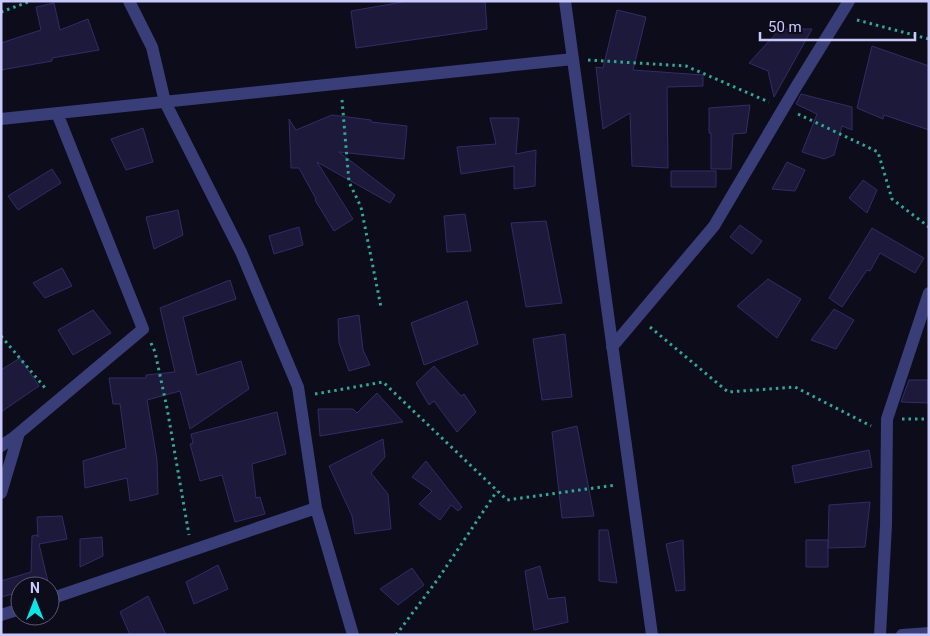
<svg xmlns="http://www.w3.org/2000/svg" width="930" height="636" viewBox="0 0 930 636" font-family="Roboto,sans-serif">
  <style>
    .building { fill: #1c193b; stroke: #322c66 }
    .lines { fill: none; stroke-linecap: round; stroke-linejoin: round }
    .path { stroke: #32a794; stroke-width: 3; stroke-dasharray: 2.5 4; stroke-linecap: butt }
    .street { stroke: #393d78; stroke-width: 12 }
  </style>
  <rect width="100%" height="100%" fill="#0d0c1b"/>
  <path class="building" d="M 408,1 L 485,1 L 487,29 L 356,48 L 351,11 Z
    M 54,3 L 60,30 L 88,19 L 99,50 L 52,58 L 52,61 L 1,70 L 1,43 L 41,30 L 36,7 Z
    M 617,10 L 646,17 L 633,70 L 703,75 L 703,86 L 667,87 L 668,168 L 632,166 L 630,113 L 603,129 L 596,67 L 603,68 Z
    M 780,29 L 812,29 L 774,97 L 768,71 L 749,63 Z
    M 872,46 L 929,66 L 929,130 L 884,115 L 883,119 L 857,108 Z
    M 801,94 L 852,107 L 852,130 L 842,126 L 834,155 L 824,159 L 802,152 L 817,114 L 796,104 Z
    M 750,105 L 746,133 L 733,134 L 731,169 L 711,169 L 711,133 L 709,133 L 709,108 Z
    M 332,115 L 371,120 L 371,122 L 407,126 L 404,159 L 339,152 L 395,195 L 390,203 L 317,162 L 353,219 L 334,231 L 315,200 L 316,199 L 299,168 L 291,168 L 289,119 L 296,130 Z
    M 490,118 L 519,118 L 516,154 L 536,150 L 535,186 L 514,189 L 514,166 L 461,174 L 457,147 L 496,144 Z
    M 143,128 L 153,162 L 126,170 L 111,139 Z
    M 787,162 L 805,170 L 795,191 L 772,189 Z
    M 52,169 L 61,183 L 18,210 L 8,196 Z
    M 671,171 L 716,171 L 716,187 L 671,187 Z
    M 863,180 L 877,190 L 867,213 L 849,198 Z
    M 178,210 L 183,235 L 154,249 L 146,217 Z
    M 465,214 L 471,251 L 447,252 L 444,216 Z
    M 546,221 L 562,303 L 526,307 L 511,223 Z
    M 740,225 L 762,241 L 752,254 L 730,237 Z
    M 299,227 L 303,245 L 274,254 L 269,236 Z
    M 872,228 L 924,258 L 915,273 L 880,253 L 870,271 L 867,270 L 842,307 L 829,298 Z
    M 62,268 L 72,286 L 45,298 L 33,283 Z
    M 768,279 L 801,299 L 777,338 L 737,306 Z
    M 230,280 L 236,299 L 183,317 L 197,375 L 241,361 L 249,389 L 190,429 L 180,391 L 147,400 L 157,460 L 158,494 L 130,501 L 127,478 L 85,488 L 83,461 L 126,448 L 120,404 L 113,404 L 109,378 L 146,378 L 146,375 L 175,372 L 160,308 Z
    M 467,301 L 478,344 L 424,365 L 411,323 Z
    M 834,309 L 854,320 L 836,349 L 811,340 Z
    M 93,310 L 111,333 L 73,355 L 58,330 Z
    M 359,315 L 363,350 L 370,365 L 349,371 L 339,343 L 338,319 Z
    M 565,334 L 572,397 L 542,400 L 533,339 Z
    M 20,358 L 39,386 L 1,412 L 1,370 Z
    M 434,366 L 461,396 L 464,394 L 476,412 L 457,432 L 434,401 L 429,405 L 416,383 Z
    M 909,380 L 928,380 L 928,403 L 901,402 Z
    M 377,393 L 403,422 L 320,436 L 318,409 L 353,409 L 357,413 Z
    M 277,412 L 286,454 L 252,464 L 256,498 L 260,497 L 265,514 L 235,522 L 222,475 L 200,481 L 190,444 L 193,443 L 191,434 Z
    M 577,426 L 594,516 L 562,518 L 552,432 Z
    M 383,439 L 385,457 L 371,473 L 388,494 L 391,529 L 355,534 L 352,516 L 329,466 Z
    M 869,450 L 872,467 L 795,483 L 792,466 Z
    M 426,461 L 462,507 L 458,511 L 451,505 L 440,520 L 419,504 L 432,491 L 412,477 Z
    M 870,502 L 865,547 L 828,548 L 829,505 Z
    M 62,516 L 67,539 L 39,544 L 49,586 L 20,586 L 20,592 L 1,597 L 1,581 L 31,572 L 32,536 L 37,535 L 38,537 L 37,517 Z
    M 599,530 L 608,530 L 617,583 L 599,581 Z
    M 102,537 L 103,556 L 80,567 L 80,539 Z
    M 683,540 L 685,590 L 676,591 L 666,544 Z
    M 806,540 L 828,540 L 828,567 L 806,567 Z
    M 218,565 L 228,589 L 194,604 L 186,582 Z
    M 540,566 L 548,599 L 565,597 L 568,622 L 534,630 L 525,571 Z
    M 412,568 L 424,585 L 398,605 L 380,589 Z
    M 148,596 L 166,635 L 130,635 L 120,612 Z"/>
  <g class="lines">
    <path class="path" d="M 1,12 L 31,1
      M 857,20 L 929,39
      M 588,60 L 686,66 L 769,102
      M 342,100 L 349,182 L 361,207 L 381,307
      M 798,114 L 878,152 L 892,199 L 929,227
      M 650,327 L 728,392 L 795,387 L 871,426
      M 1,336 L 46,389
      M 151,343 L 155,352 L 167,408 L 189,535
      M 315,394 L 383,382 L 507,500 L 616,485
      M 902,419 L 929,419
      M 396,635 L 438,579 L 497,491"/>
    <path class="street" d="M 129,1 L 152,47 L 165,102 L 241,252 L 298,387 L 316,508 L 353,635
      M 565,1 L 652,635
      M 1,119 L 573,59
      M 612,347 L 714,226 L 796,87 L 849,1
      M 1,446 L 13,438 L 143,329 L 57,113
      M 1,493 L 19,433
      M 50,599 L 316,508
      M 1,615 L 20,609
      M 880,635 L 886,525 L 887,419 L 929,293
      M 902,635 L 929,633"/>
  </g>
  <rect width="930" height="636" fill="none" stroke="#c9c9fc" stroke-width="5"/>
  <g transform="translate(35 601)"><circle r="24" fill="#0d0c1b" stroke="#585875"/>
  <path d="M0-4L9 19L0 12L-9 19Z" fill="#0be6e5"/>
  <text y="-8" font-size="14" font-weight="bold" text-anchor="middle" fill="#c9c9fc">N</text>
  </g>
  <path d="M760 32v8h155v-8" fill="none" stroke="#c9c9fc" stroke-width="2.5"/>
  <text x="768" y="32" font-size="15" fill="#c9c9fc" stroke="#0d0c1b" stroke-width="4" paint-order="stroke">50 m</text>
</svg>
